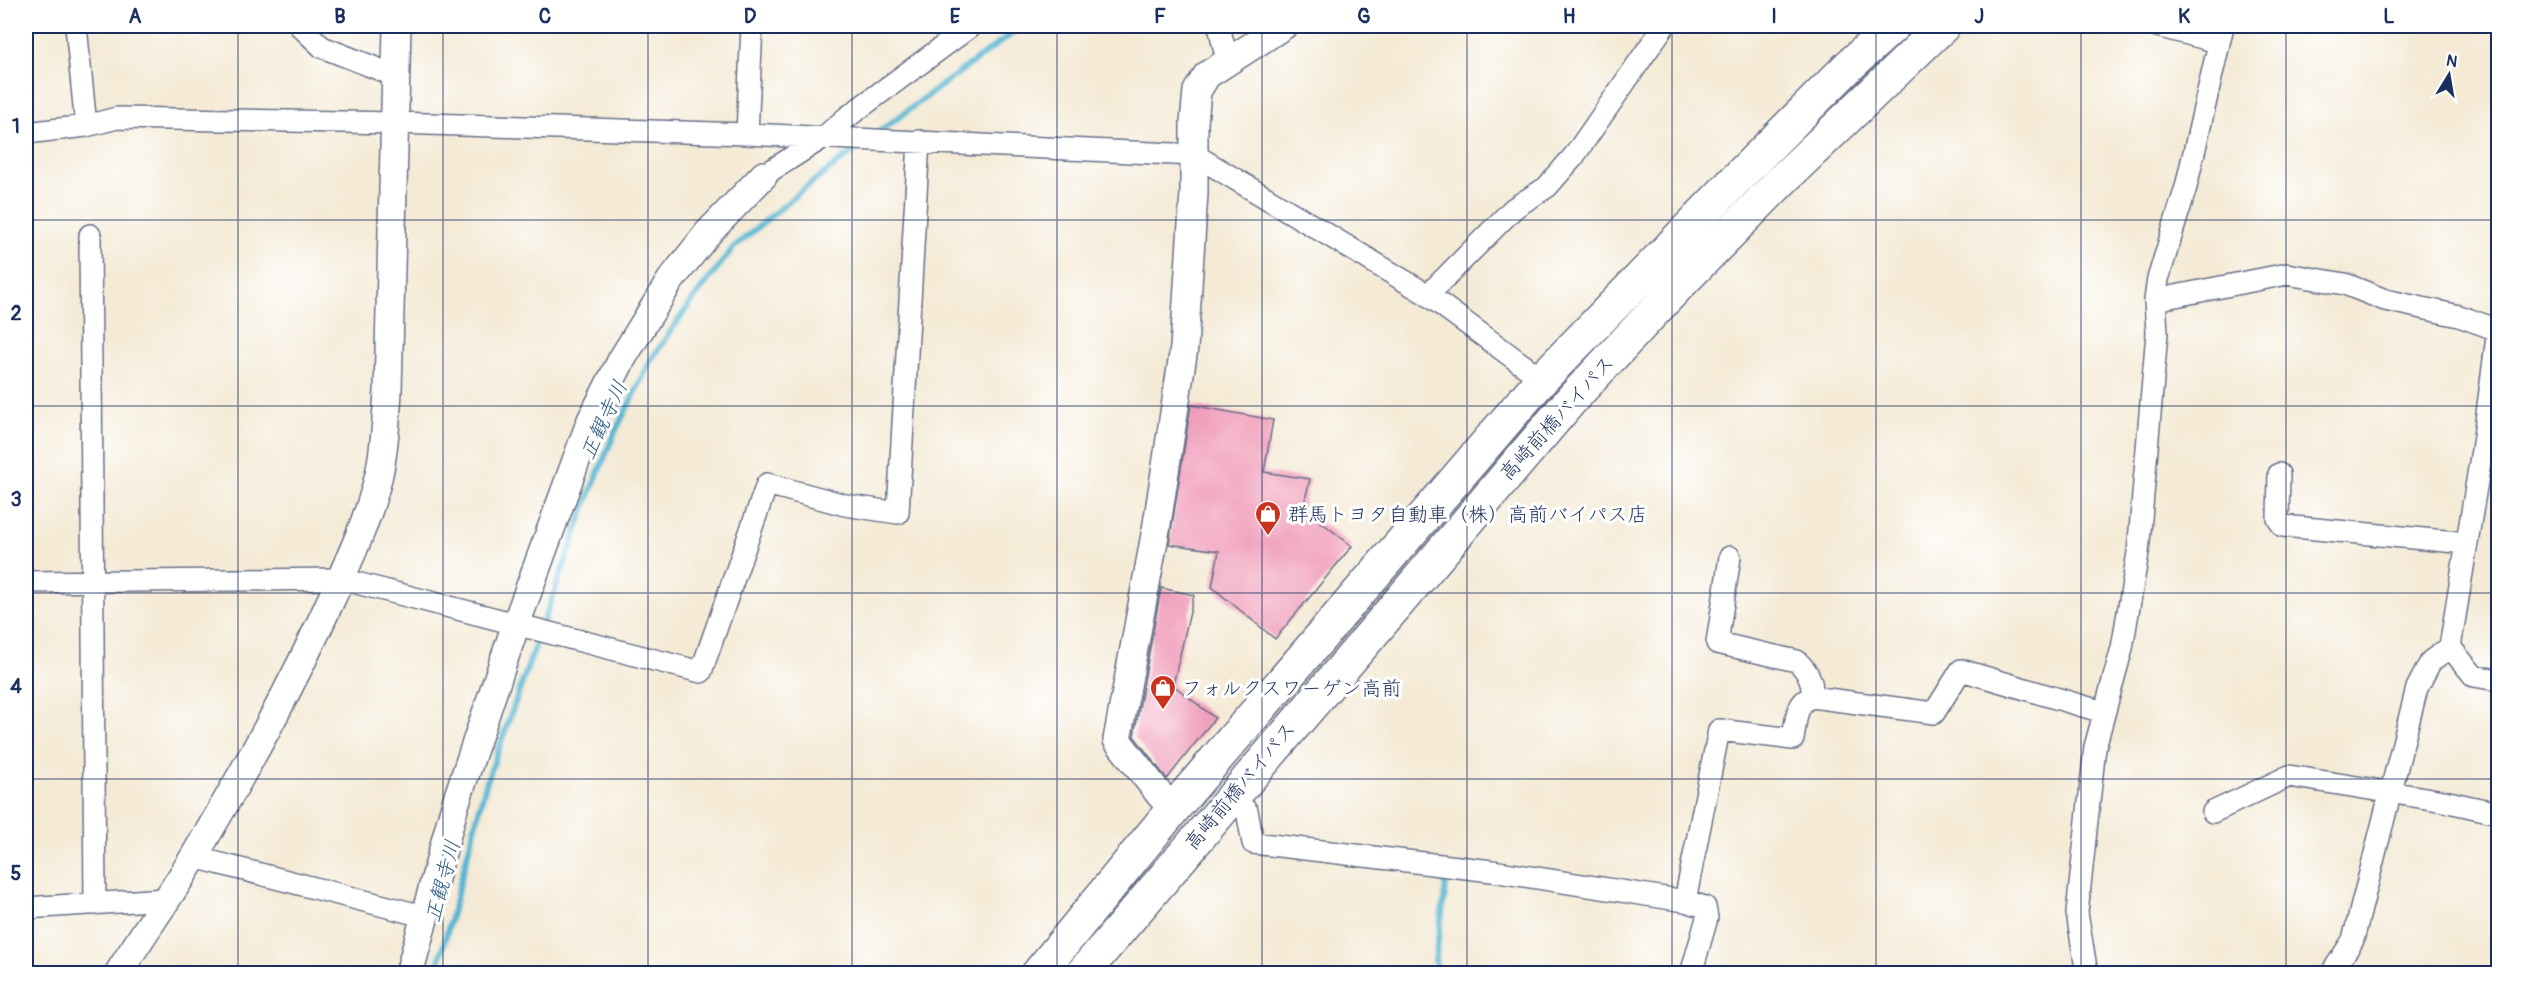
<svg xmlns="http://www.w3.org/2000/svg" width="2524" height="999" viewBox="0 0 2524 999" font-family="Pangolin,'Klee One',sans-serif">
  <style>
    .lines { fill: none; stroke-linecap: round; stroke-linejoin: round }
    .stream { stroke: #52b5d1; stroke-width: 6 }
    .building { fill: #f09cb9 }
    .minor-casing { stroke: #677088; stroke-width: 24 }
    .tertiary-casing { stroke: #677088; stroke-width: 30 }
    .trunk-casing { stroke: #677088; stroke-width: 36 }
    .minor { stroke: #fff; stroke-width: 21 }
    .tertiary { stroke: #fff; stroke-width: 27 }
    .trunk { stroke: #fff; stroke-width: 33 }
    .grid { fill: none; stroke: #1b2f5e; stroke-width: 1.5; stroke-opacity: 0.55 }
    .labels { text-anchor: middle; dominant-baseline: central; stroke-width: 6; stroke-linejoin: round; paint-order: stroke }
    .street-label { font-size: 20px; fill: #1b2f5e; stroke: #fff }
    .poi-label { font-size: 20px; fill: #1b2f5e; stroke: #fff; text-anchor: start }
    .water-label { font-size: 21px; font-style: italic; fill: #2e5e86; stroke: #fff }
    .neatline { fill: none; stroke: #1b2f5e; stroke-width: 2 }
    .grid-label { font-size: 20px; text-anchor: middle; font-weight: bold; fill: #1b2f5e }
  </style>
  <rect width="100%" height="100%" fill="#fff"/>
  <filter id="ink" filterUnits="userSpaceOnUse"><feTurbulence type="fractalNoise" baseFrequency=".0167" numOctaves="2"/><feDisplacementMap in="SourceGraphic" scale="12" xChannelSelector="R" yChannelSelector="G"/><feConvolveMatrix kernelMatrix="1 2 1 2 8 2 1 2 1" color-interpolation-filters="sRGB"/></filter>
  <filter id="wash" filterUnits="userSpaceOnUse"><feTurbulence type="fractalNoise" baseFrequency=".008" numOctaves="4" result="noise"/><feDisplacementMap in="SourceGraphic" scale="24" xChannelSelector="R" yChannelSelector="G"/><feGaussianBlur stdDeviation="1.35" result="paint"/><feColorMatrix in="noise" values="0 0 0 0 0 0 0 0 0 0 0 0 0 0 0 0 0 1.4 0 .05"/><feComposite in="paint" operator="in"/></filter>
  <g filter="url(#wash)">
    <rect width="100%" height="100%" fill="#f4ead5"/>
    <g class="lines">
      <path class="stream" d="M 876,134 L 1022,26
        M 542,626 L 590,493 L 614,434 L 651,360 L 689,305 L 733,248 L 801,191 L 860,146
        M 1438,872 L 1446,886 L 1435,961 L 1440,974
        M 436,974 L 486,784 L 539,635"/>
    </g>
    <g id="blocks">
      <path class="building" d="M 1191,405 L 1273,420 L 1264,472 L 1310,479 L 1303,508 L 1352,546 L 1275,639 L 1212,587 L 1219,551 L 1169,544 Z
        M 1161,588 L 1194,595 L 1173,685 L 1215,718 L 1167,779 L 1134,736 Z"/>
    </g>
  </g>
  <g filter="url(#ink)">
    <use href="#blocks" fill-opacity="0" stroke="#677088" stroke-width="1.5"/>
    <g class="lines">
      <defs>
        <path id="minor" d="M 76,26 L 86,126
          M 300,26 L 322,47 L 396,76
          M 1219,26 L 1227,60
          M 2157,26 L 2218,42
          M 26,133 L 86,126 L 117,118 L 395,123 L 747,134 L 1195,155 L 1428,295 L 1542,379
          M 747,134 L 752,26
          M 764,175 L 824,137 L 846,118 L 971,26
          M 90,235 L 95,904
          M 1428,295 L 1514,208 L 1547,187 L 1574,156 L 1664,26
          M 2155,300 L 2287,274 L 2345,284 L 2385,300 L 2459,316 L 2498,330
          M 2279,474 L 2278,519 L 2283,526 L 2467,543
          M 1730,557 L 1717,643 L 1797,661 C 1809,673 1813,681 1812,697
          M 26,582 L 341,579 L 701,672 L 767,484 L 845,505 L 898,513 L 919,141
          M 2450,647 L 2474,676 L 2498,680
          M 1230,797 L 1247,811 L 1253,843 L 1492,871 L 1685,901 L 1705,907 L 1707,918 L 1691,974
          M 2213,812 L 2289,776 L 2444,801 L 2498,813
          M 194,857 L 423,916
          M 1685,901 L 1719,730 L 1793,739 C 1796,723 1795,702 1812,697 L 1934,713 L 1961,670 L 2103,712
          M 26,908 L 166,899
          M 2087,974 L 2077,913 L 2095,747 L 2122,648 L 2138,553 L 2157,333 L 2155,300 L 2158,279 L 2186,187 L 2223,26
          M 2331,974 L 2353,940 L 2417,688 L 2431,661 L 2450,647 L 2483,444 L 2498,329"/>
        <path id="tertiary" d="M 1174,808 L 1160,795 L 1117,740 L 1157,524 L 1184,348 L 1194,193 L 1194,123 L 1197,91 L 1207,75 L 1283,26
          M 118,974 C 143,933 171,895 195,855 C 244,772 291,689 330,602 C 349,561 369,518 379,474 C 385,447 386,420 388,392 L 397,26
          M 409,974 L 455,805 L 516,624 L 591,420 L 622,359 L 670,281 L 708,233 L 764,175"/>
        <path id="trunk" d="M 1038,974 L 1174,808 L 1542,379 L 1746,169 L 1850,65 L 1893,26
          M 1082,974 L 1572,399 L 1674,290 L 1780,182 L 1943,26"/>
      </defs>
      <use href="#minor" class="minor-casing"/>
      <use href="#tertiary" class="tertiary-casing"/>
      <use href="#trunk" class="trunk-casing"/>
      <use href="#minor" class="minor"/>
      <use href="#tertiary" class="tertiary"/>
      <use href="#trunk" class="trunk"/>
    </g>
  </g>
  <path class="grid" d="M 238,26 L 238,974M 443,26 L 443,974M 648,26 L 648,974M 852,26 L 852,974M 1057,26 L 1057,974M 1262,26 L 1262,974M 1467,26 L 1467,974M 1672,26 L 1672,974M 1876,26 L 1876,974M 2081,26 L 2081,974M 2286,26 L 2286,974M 26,220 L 2498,220M 26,406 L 2498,406M 26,593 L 2498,593M 26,779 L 2498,779"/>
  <defs>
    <symbol id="shop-pin" viewBox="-11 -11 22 30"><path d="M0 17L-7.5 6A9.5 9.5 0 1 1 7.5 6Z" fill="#c8321e" stroke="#fff"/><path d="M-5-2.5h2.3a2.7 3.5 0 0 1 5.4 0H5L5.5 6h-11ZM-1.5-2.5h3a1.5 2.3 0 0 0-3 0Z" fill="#fff"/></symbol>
  </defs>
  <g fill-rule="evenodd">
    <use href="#shop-pin" x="1253" y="499" width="30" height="40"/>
    <use href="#shop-pin" x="1148" y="673" width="30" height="40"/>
  </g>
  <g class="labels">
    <g class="street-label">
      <text transform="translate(1557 418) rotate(-48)">高崎前橋バイパス</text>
      <text transform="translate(1240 786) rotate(-50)">高崎前橋バイパス</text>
    </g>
    <g class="poi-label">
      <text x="1288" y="514">群馬トヨタ自動車（株）高前バイパス店</text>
      <text x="1182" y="688">フォルクスワーゲン高前</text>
    </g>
    <g class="water-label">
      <text transform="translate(604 420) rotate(-65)">正観寺川</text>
      <text transform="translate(443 881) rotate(-75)">正観寺川</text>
    </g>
  </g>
  <rect width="2524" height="999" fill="none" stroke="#fff" stroke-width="66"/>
  <g transform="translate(2449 75) rotate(11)" stroke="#ffffff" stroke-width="4.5" paint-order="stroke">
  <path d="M0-4.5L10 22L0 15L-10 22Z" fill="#1b2f5e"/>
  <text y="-9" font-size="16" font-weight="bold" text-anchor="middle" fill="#1b2f5e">N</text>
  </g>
  <rect x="33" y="33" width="2458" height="933" class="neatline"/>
  <g class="grid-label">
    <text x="135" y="23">A</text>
    <text x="340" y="23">B</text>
    <text x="545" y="23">C</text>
    <text x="750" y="23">D</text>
    <text x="955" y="23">E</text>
    <text x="1160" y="23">F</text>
    <text x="1364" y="23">G</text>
    <text x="1569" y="23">H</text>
    <text x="1774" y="23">I</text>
    <text x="1979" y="23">J</text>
    <text x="2184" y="23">K</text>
    <text x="2389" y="23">L</text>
    <text x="16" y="133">1</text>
    <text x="16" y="320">2</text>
    <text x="16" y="506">3</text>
    <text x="16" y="693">4</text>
    <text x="16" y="880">5</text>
  </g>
</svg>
